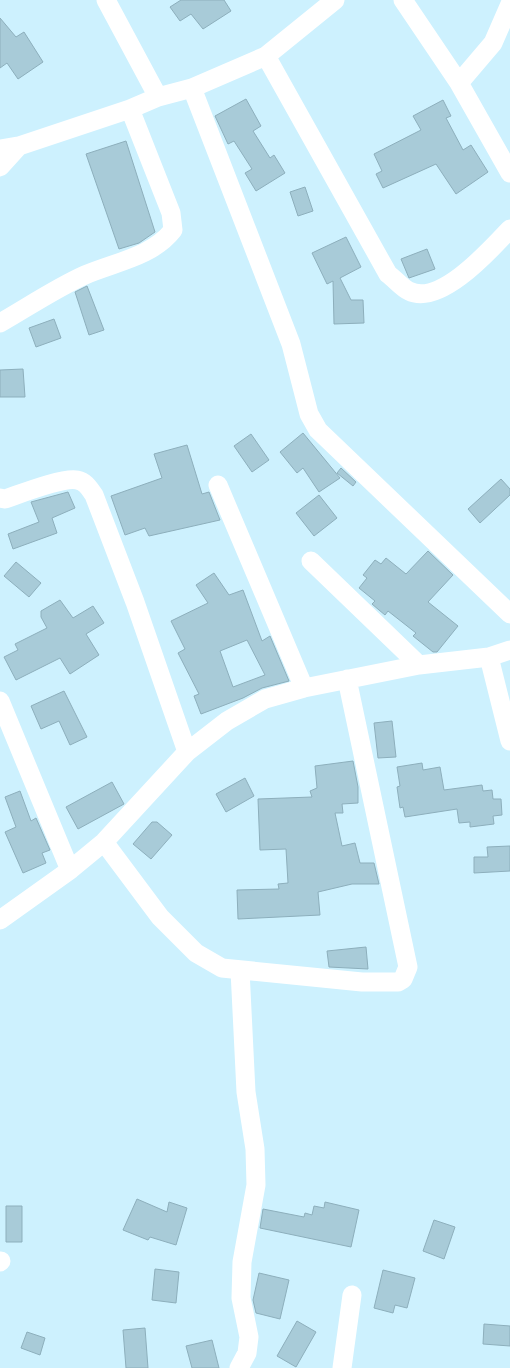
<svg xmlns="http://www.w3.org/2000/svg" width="510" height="1368" viewBox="0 0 510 1368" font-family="Poppins,sans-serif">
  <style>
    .building { fill: #a8cbd8; stroke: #8dafbc; fill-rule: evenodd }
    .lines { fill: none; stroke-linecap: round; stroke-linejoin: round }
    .minor { stroke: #fff; stroke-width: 19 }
  </style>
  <rect width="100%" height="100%" fill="#cdf1fe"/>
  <path class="building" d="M 181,0 L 224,0 L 231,11 L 203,29 L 191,14 L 180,21 L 170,7 Z
    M 0,18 L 16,37 L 24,32 L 43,62 L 18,79 L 7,63 L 0,68 Z
    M 246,99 L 261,126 L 253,131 L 270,158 L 274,155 L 285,173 L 256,191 L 245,173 L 252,169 L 234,141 L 228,144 L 215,116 Z
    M 443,100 L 451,116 L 446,118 L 463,150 L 471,145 L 488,172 L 456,194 L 436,164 L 383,188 L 376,174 L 382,171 L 374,154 L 421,130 L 413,116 Z
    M 126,141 L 155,232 L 139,243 L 119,249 L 86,154 Z
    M 305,187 L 313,211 L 298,216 L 290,192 Z
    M 346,237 L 361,267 L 340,278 L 351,300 L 363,300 L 364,323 L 334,324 L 333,281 L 327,284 L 312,253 Z
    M 427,249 L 435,269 L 409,278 L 401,259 Z
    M 87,286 L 104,330 L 89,335 L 75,292 Z
    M 54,319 L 61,338 L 36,347 L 29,328 Z
    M 23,369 L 25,397 L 0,397 L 0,370 Z
    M 303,433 L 340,478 L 319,492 L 303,468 L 297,473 L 280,452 Z
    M 251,434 L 269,460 L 252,472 L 234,446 Z
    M 187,445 L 202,494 L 209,492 L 220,520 L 149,536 L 145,528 L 125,535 L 111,496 L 162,478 L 154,454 Z
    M 341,468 L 356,482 L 353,486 L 337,473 Z
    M 501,479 L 510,489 L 510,495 L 480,523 L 468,509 Z
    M 68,492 L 75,508 L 52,518 L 57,533 L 13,549 L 8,534 L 39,522 L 31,502 Z
    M 319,495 L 337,518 L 314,536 L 296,513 Z
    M 428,551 L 453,575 L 428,602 L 458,626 L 437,652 L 433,652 L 413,636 L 416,633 L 388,611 L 385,615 L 379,610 L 372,604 L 375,601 L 359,588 L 367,578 L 363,575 L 375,560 L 381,564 L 386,558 L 406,574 Z
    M 16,562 L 41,583 L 29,597 L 4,576 Z
    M 214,573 L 229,595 L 243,590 L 262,641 L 270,636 L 289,681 L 262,688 L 243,698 L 201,714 L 194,696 L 199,694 L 178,653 L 185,649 L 171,621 L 208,603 L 196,585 ZM 247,640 L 265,675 L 233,687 L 220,651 Z
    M 60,600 L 73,618 L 93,606 L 104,623 L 86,634 L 99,655 L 70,674 L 60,658 L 16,680 L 4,657 L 18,650 L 15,644 L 47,628 L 41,617 L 41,611 Z
    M 64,691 L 87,737 L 70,745 L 59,721 L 41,729 L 31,706 Z
    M 392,721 L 396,757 L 378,758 L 374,723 Z
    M 353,761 L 358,787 L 358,803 L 342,804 L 343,813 L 335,813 L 342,846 L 355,843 L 360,863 L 374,863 L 379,884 L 352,884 L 318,892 L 320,915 L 238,919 L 237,890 L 279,889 L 278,884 L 288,883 L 286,849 L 260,850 L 258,799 L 312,797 L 310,791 L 317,788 L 315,766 Z
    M 422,763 L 423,770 L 440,767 L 444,790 L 482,785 L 483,791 L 492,790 L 493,799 L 501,799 L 502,815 L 493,816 L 494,824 L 470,827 L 470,822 L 459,823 L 457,809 L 405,817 L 403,807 L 400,808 L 397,787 L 400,786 L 397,767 Z
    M 245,778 L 254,796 L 226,812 L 216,794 Z
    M 112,782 L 124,804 L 78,829 L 66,807 Z
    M 20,791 L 31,821 L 36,818 L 50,850 L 42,853 L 46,863 L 23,873 L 5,832 L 16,827 L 5,797 Z
    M 152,822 L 157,822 L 172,835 L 151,859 L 133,844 Z
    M 510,846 L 510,871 L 474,873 L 474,857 L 488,857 L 487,847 Z
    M 366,947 L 368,969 L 329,967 L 327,951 Z
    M 137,1199 L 167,1212 L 169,1202 L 187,1208 L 176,1245 L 150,1237 L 148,1240 L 123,1230 Z
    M 325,1202 L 359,1210 L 351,1247 L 260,1228 L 263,1209 L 304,1217 L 305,1213 L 312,1215 L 314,1206 L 324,1208 Z
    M 6,1206 L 22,1206 L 22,1242 L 6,1242 Z
    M 434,1220 L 455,1227 L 444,1259 L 423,1251 Z
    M 155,1269 L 179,1272 L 176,1303 L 152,1300 Z
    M 383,1270 L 415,1278 L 407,1308 L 395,1305 L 393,1313 L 374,1308 Z
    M 259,1273 L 289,1280 L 280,1319 L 256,1313 L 253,1300 Z
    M 297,1321 L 316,1332 L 296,1367 L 277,1356 Z
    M 484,1324 L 510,1326 L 510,1346 L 483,1344 Z
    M 145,1328 L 148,1368 L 126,1368 L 123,1330 Z
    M 27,1332 L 45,1338 L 40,1355 L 21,1348 Z
    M 212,1340 L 219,1368 L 192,1368 L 186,1346 Z"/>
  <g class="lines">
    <path class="minor" d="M 106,0 L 158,97
      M 403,0 L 459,83 L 510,173
      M 266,56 L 388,274 C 395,279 402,288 409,291 C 440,307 491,249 510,229
      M 459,83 L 493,43 L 510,4
      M 192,88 L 291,344 L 309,414 L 318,430 L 510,614
      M 0,149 L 19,146 L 130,109 L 158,97 L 192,88 L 266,56 L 335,0
      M 0,167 L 19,146
      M 0,323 C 28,307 56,288 85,275 C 115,262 152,257 173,230 L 171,213 L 130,109
      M 218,485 L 304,688
      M 0,498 L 5,499 C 20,494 63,477 77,480 C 86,482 89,488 94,495 L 135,602 L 187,752
      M 311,561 L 419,665
      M 489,657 L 510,741
      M 0,701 L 70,870
      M 104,842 L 160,917 L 196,953 L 222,968 L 362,982 L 398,982 L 403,979 L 408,967 L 347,679
      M 0,920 L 70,870 L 104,842 L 187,752 L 227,721 L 265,699 L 304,688 L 419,665 L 489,657 L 510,650
      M 0,1262 L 1,1261
      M 239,1368 L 247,1353 L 249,1337 L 241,1298 L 242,1262 L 256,1185 L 255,1149 L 246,1092 L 240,970
      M 342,1368 L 352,1295"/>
  </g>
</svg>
